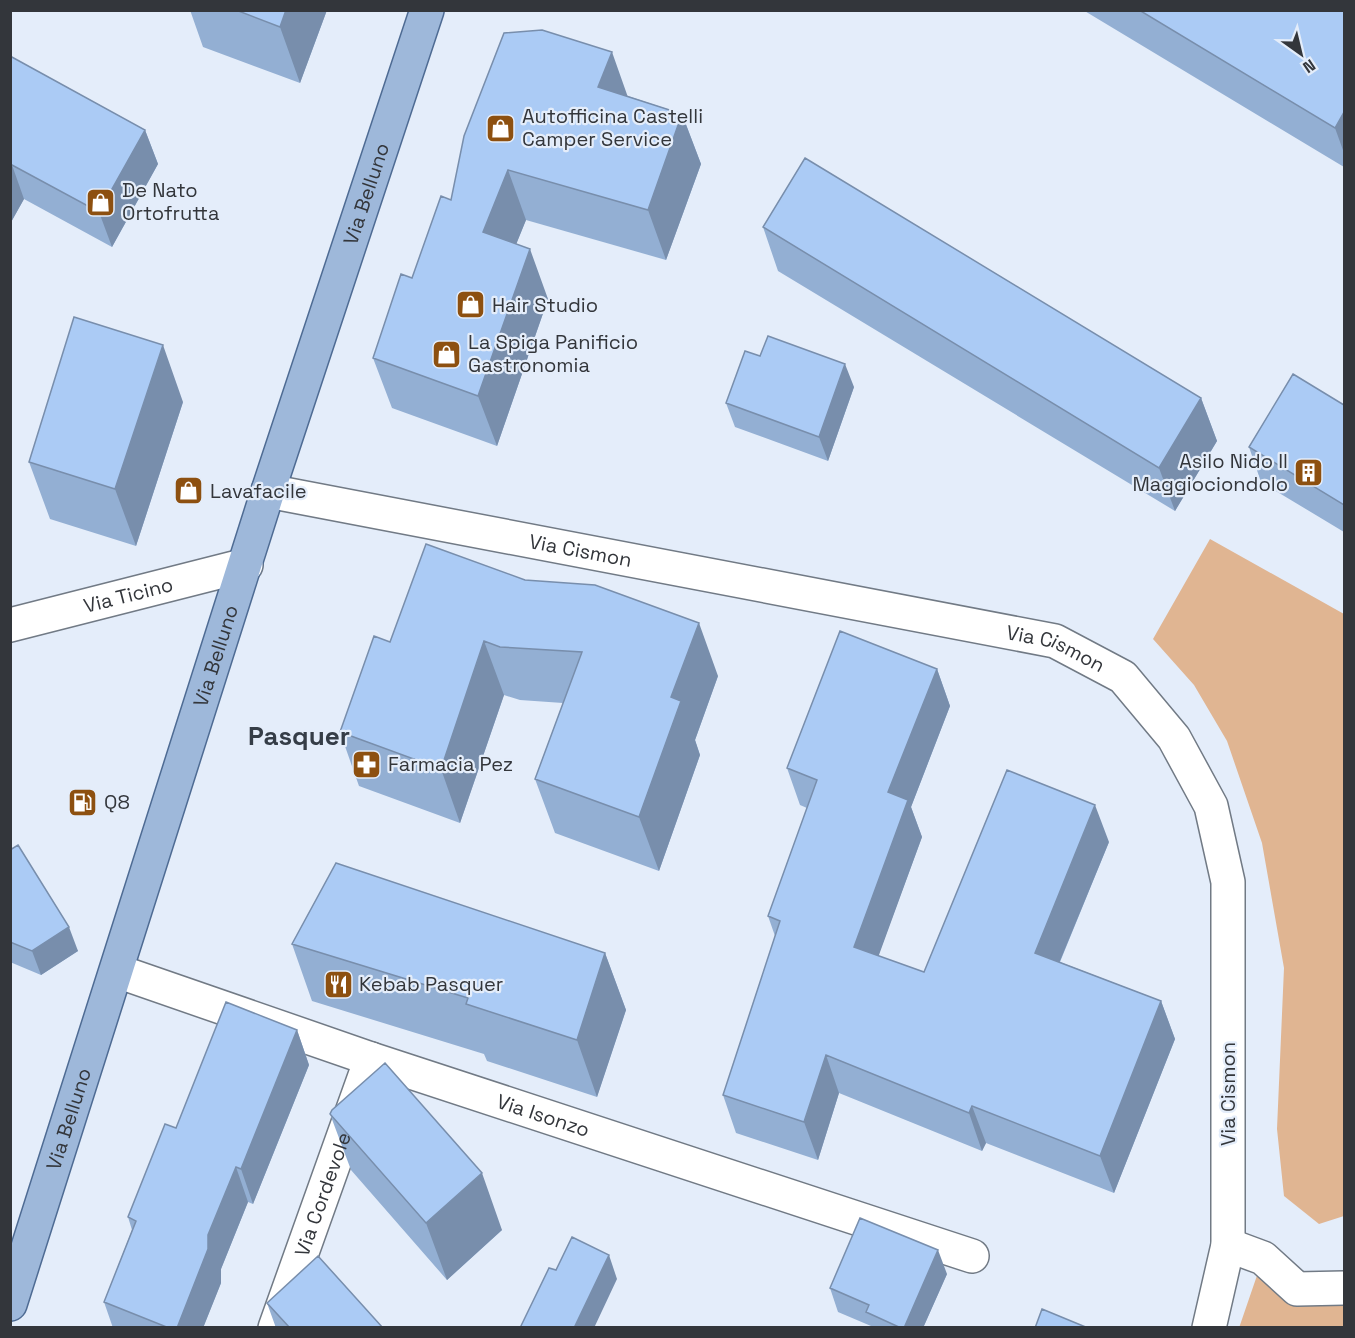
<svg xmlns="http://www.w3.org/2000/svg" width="1355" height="1338" viewBox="0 0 1355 1338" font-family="'Space Grotesk',sans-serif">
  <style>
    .green { fill: #e0b592 }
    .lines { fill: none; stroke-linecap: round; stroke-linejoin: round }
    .minor-casing { stroke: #717a85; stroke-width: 36 }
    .major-casing { stroke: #4e6b93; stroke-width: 36 }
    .minor { stroke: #fff; stroke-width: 33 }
    .major { stroke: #9eb8da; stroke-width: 33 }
    .wall { fill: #93afd3 }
    .shaded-wall { fill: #788eac }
    .building { fill: #abcbf5; stroke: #788eac; stroke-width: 1.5 }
    .labels { text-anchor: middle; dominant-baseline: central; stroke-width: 4.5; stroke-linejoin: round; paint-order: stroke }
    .poi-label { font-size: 20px; fill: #33363b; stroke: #e4edfa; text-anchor: start }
    .street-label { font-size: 20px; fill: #33363b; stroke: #e4edfa }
    .district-label { font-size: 26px; font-weight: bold; fill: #353d47; stroke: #e4edfa }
  </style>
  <rect width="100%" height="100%" fill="#e4edfa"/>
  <path class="green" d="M 1210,539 L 1344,614 L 1344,1216 L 1319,1224 L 1284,1196 L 1277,1129 L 1284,968 L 1262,843 L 1227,741 L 1194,685 L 1153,639 Z
    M 1263,1258 L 1344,1288 L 1344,1327 L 1239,1328 Z"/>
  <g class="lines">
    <defs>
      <g id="minor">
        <path id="s1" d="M 268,491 L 1055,641 L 1123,677 L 1174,738 L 1211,806 L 1228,882 L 1228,1245 L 1209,1328"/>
        <path id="s2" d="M 10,625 L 246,565"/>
        <path id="s3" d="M 117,971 L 371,1059 L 972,1256"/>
        <path d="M 1228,1245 L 1263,1258 L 1297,1289 L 1344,1288"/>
        <path id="s4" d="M 275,1328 L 371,1059"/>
      </g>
      <g id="major">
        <path id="s5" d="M 10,1304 L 268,491 L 427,10"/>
      </g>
    </defs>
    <use href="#minor" class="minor-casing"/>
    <use href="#major" class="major-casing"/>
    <use href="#minor" class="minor"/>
    <use href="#major" class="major"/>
  </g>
  <path class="wall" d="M 190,10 L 327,10 L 300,83 L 203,47 Z
    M 1083,10 L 1344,10 L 1344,167 Z
    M 10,56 L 145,130 L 158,164 L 112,247 L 24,199 L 10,224 Z
    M 628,96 L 682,114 L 701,164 L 666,260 L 526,220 L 516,244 L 548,299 L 497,446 L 392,408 L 373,358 L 451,200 Z
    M 763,227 L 1201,398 L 1217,441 L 1175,511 L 778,271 Z
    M 760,356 L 854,387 L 828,461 L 735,427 L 726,403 Z
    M 183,402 L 136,546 L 50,519 L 29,462 Z
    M 1344,405 L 1344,532 L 1261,482 L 1249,447 Z
    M 525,580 L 718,676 L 695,740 L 700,755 L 659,871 L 555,833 L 535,779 L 563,703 L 520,700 L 504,695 L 460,823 L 359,786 L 340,732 L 390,642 Z
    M 937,669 L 950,706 L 911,807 L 922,837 L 878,956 L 924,972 L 1109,842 L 1060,962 L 1161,1001 L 1175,1039 L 1114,1193 L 986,1143 L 982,1151 L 839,1093 L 818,1160 L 736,1133 L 723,1095 L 775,936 L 768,916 L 807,808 L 800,805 L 787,768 Z
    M 10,850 L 78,951 L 41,975 L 10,962 Z
    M 292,944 L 605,953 L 626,1010 L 597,1097 L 487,1061 L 484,1054 L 312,1001 Z
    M 297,1030 L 309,1065 L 253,1204 L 248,1202 L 221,1269 L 221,1283 L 203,1328 L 113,1328 L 104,1302 L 132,1230 L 128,1217 L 176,1128 Z
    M 330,1114 L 502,1230 L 447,1280 L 351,1170 Z
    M 947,1274 L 923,1328 L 872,1328 L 871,1326 L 838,1312 L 830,1288 Z
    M 267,1303 L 383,1328 L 276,1328 Z"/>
  <path class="shaded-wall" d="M 286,10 L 327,10 L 300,83 L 280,27 Z
    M 612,52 L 630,103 L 598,87 Z
    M 1344,112 L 1344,153 L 1335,128 Z
    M 682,114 L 701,164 L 666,260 L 648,210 Z
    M 145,130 L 158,164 L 112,247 L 99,212 Z
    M 12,165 L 24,199 L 10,224 L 10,167 Z
    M 508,170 L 526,220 L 501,282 L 483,232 Z
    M 530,249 L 548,299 L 497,446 L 478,396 Z
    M 163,345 L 183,402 L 136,546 L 115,489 Z
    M 845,364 L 854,387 L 828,461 L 819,437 Z
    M 1201,398 L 1217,441 L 1175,511 L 1159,468 Z
    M 699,623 L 718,676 L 695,740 L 700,755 L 659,871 L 639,817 L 671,697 Z
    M 484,641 L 504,695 L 460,823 L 441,769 Z
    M 937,669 L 950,706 L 911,807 L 922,837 L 868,985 L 854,947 L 888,792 Z
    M 1095,805 L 1109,842 L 1048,990 L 1035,953 Z
    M 69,927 L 78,951 L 41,975 L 32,951 Z
    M 605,953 L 626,1010 L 597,1097 L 577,1040 Z
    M 1161,1001 L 1175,1039 L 1114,1193 L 1100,1156 Z
    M 297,1030 L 309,1065 L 253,1204 L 241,1169 Z
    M 826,1055 L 839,1093 L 818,1160 L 804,1122 Z
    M 972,1106 L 986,1143 L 982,1151 L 969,1113 Z
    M 236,1167 L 248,1202 L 221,1269 L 221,1283 L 203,1328 L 177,1328 L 208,1235 Z
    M 482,1173 L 502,1230 L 447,1280 L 426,1223 Z
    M 938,1250 L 947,1274 L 923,1328 L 904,1328 Z
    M 609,1255 L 617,1279 L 594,1328 L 574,1328 Z"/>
  <path class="building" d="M 236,10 L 286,10 L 280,27 Z
    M 1139,10 L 1344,10 L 1344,112 L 1335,128 Z
    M 542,30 L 612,52 L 598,87 L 682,114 L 648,210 L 508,170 L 483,232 L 530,249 L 478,396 L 373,358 L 401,274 L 412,278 L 441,196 L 451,200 L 464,136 L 504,33 Z
    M 10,56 L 145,130 L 99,212 L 12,165 L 10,167 Z
    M 805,158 L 1201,398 L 1159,468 L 763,227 Z
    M 74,317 L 163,345 L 115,489 L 29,462 Z
    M 768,336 L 845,364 L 819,437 L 726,403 L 745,351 L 760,356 Z
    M 1293,374 L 1344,405 L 1344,505 L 1249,447 Z
    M 426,544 L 525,580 L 595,585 L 699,623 L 671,697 L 681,701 L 639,817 L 535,779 L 582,652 L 500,647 L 484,641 L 441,769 L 340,732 L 374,636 L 390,642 Z
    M 840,631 L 937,669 L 888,792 L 908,800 L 854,947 L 924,972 L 1007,770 L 1095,805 L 1035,953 L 1161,1001 L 1100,1156 L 972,1106 L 969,1113 L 826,1055 L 804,1122 L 723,1095 L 780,921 L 768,916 L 817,780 L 787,768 Z
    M 18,845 L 69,927 L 32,951 L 10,942 L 10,850 Z
    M 336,863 L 605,953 L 577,1040 L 466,1004 L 468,998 L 292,944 Z
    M 226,1002 L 297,1030 L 241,1169 L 236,1167 L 208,1235 L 208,1249 L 177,1328 L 169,1328 L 104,1302 L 136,1221 L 128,1217 L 165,1124 L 176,1128 Z
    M 385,1063 L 482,1173 L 426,1223 L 330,1114 L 332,1110 Z
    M 860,1218 L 938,1250 L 904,1328 L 901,1328 L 866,1312 L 869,1305 L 830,1288 Z
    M 572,1237 L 609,1255 L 574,1328 L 520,1328 L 549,1268 L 556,1270 Z
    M 318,1256 L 383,1328 L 290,1328 L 267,1303 Z
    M 1042,1309 L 1088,1328 L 1035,1328 Z"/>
  <defs>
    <symbol id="shop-square" viewBox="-11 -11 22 22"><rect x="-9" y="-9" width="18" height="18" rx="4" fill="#8d5010" stroke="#e4edfa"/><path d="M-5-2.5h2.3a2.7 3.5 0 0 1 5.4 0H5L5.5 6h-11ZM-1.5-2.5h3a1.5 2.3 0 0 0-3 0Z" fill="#fff"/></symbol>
    <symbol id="building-square" viewBox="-11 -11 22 22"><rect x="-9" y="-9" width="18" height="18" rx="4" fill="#8d5010" stroke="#e4edfa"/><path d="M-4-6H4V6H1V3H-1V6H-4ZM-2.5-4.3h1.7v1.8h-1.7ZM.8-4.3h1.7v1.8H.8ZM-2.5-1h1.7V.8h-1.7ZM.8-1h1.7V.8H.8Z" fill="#fff"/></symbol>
    <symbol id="pharmacy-square" viewBox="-11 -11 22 22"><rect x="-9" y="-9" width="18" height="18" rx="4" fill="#8d5010" stroke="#e4edfa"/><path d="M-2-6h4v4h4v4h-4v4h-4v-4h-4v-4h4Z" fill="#fff"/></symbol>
    <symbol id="fuel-square" viewBox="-11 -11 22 22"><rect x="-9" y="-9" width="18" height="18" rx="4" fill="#8d5010" stroke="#e4edfa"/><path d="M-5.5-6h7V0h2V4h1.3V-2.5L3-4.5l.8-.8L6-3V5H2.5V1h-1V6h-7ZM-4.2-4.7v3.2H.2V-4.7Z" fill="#fff"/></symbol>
    <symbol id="restaurant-square" viewBox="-11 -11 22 22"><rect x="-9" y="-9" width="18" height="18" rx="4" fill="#8d5010" stroke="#e4edfa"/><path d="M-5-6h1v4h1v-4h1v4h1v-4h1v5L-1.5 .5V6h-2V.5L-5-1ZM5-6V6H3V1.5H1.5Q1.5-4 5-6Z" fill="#fff"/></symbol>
  </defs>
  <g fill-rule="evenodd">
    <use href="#shop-square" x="484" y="112" width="33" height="33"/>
    <use href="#shop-square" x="84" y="186" width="33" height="33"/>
    <use href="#shop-square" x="454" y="288" width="33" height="33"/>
    <use href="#shop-square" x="430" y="338" width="33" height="33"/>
    <use href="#building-square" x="1292" y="456" width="33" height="33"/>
    <use href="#shop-square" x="172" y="474" width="33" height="33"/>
    <use href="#pharmacy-square" x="350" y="748" width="33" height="33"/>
    <use href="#fuel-square" x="66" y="786" width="33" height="33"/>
    <use href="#restaurant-square" x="322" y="968" width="33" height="33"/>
  </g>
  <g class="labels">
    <g class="poi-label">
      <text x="522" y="116">Autofficina Castelli<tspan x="522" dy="23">Camper Service</tspan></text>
      <text x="122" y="190">De Nato<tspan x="122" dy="23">Ortofrutta</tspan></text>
      <text x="492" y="305">Hair Studio</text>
      <text x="468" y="342">La Spiga Panificio<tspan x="468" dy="23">Gastronomia</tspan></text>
      <text x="1288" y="461" text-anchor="end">Asilo Nido Il<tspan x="1288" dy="23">Maggiociondolo</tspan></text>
      <text x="210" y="491">Lavafacile</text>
      <text x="388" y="764">Farmacia Pez</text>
      <text x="104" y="802">Q8</text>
      <text x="359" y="984">Kebab Pasquer</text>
    </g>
    <g class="street-label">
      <text stroke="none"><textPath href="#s5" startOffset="1166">Via Belluno</textPath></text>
      <text stroke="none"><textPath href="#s1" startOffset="318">Via Cismon</textPath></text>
      <text stroke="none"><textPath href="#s2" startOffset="122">Via Ticino</textPath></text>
      <text stroke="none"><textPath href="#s1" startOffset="804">Via Cismon</textPath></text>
      <text stroke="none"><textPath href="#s5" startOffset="680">Via Belluno</textPath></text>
      <text transform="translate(1228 1094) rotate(-90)">Via Cismon</text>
      <text stroke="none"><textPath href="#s3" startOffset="450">Via Isonzo</textPath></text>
      <text stroke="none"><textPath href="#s5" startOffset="194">Via Belluno</textPath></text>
      <text stroke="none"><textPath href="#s4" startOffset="142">Via Cordevole</textPath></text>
    </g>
    <g class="district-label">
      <text x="299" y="736">Pasquer</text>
    </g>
  </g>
  <rect width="1355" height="1338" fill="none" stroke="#33363b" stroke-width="24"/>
  <g transform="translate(1301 54) rotate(146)" stroke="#e4edfa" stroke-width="4.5" paint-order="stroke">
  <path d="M0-4.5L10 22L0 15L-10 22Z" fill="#33363b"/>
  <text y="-9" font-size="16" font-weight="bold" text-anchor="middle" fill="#33363b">N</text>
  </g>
</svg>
